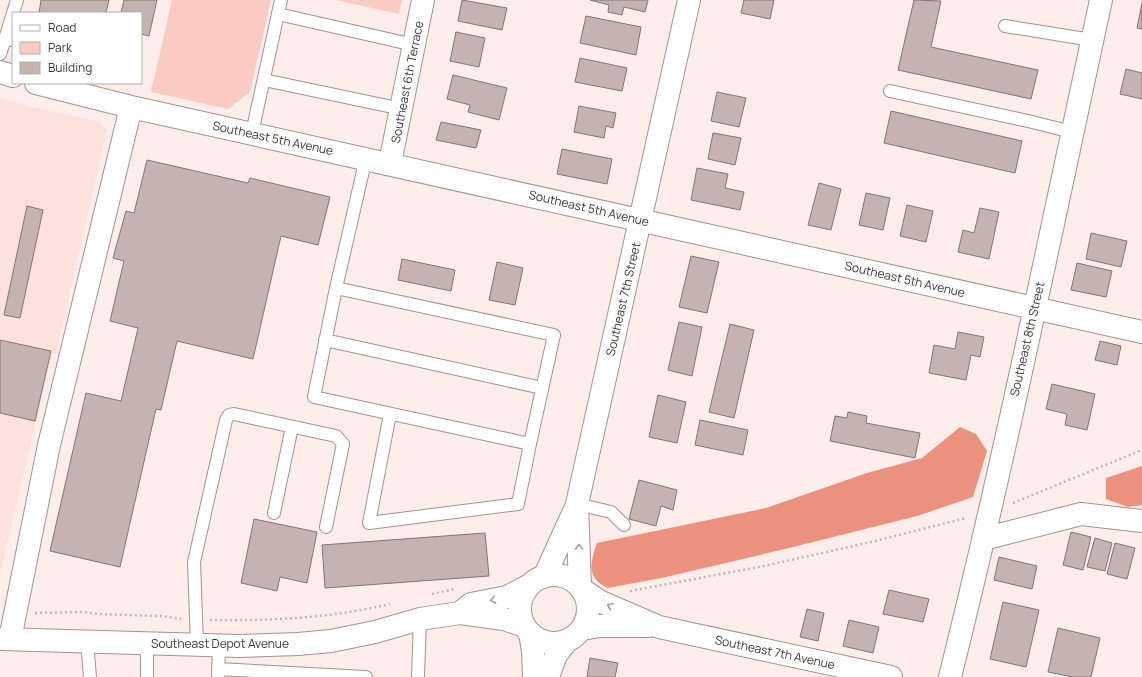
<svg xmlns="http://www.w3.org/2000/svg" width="1142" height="677" viewBox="0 0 1142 677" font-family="Manrope,sans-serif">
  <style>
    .built { fill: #fde1dc }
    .green { fill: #f9cbc2 }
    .forest { fill: #ed917f }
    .building { fill: #c5b3af; stroke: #857471 }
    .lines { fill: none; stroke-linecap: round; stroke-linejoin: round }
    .lane-casing { stroke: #a4928f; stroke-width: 14 }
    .street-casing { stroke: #a4928f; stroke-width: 24 }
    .secondary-casing { stroke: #a4928f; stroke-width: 24 }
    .path { stroke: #c3b6b4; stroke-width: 2.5; stroke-dasharray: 2 3; stroke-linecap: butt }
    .lane { stroke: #fff; stroke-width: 12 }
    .street { stroke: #fff; stroke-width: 22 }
    .secondary { stroke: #fff; stroke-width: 22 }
    .oneway { stroke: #9e9a9a }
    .labels { text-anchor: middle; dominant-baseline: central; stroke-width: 3.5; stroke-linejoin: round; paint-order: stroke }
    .street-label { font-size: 12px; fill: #3e3635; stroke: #fff }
  </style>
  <rect width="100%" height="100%" fill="#fdeeeb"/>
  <path class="built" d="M 0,98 L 32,107 L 100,122 L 107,130 L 56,354 L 52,354 L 0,574 Z"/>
  <path class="green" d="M 172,0 L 271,0 L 250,92 L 228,109 L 151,92 Z
    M 336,0 L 402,0 L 399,14 Z"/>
  <path class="forest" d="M 960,427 L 976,434 L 987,451 L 973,497 L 917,516 L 789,548 L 666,577 L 608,588 C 586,578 590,563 597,543 L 766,508 L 867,473 L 922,458 Z
    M 1142,466 L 1142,505 L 1128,507 L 1106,499 L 1106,478 Z"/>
  <path class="building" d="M 41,0 L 109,0 L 106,13 L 39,13 Z
    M 124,0 L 157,0 L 149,36 L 141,34 L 141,13 L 121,13 Z
    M 462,0 L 507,8 L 502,30 L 458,21 Z
    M 590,0 L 648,0 L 645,12 L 624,7 L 622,15 L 608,12 L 609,5 Z
    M 744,0 L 774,0 L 770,19 L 741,13 Z
    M 914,0 L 941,1 L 931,47 L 1038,70 L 1031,99 L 898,70 Z
    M 1142,3 L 1142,29 L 1137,28 Z
    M 586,16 L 641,27 L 636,55 L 580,43 Z
    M 456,32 L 485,38 L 479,67 L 450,61 Z
    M 580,58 L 627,68 L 622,91 L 575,82 Z
    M 1126,69 L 1142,73 L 1142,99 L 1120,94 Z
    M 453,75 L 507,88 L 499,120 L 468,112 L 470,105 L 447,99 Z
    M 717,92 L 746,98 L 739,127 L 711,121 Z
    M 579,106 L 616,113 L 613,128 L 606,126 L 604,138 L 574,132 Z
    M 891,111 L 1022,141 L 1015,173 L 884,143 Z
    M 441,122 L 481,130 L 476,148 L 436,140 Z
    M 713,133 L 741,138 L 735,165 L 708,159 Z
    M 562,149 L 612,159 L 607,184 L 557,174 Z
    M 147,160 L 248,183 L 250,178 L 330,197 L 318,245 L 281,236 L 253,359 L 177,341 L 161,410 L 156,409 L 120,567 L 50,551 L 86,393 L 121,401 L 138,328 L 110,321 L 124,261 L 113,258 L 126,211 L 134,213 Z
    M 697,168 L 728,174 L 725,188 L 744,192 L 740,210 L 691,200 Z
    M 819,183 L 841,189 L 831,230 L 808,225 Z
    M 866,193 L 890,198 L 883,230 L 859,225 Z
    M 907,205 L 933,211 L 926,242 L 900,236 Z
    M 27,206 L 43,210 L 20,318 L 4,315 Z
    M 980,208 L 999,212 L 989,259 L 958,252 L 963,230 L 974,233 Z
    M 1091,233 L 1127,241 L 1121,267 L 1086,259 Z
    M 691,256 L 719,262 L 707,313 L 679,307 Z
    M 402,259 L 455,270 L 451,291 L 398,280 Z
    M 497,262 L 523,268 L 515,305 L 489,300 Z
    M 1077,263 L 1112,271 L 1106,297 L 1071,290 Z
    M 679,322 L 702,327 L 692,376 L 668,370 Z
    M 730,324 L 754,330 L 734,418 L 709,412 Z
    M 958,332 L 984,337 L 980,357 L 971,355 L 966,380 L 929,373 L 934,345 L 955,349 Z
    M 0,340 L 51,351 L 35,421 L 0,413 Z
    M 1100,341 L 1121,346 L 1117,365 L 1095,360 Z
    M 1052,384 L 1095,394 L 1087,430 L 1065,425 L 1067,414 L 1046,409 Z
    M 658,395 L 686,402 L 677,443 L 649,437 Z
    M 848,412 L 867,416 L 866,423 L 920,433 L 915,458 L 830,441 L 835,416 L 847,418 Z
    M 700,420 L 748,430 L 743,455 L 695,445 Z
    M 639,480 L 677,490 L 673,510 L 661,506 L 656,526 L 629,519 Z
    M 254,519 L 317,532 L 307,583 L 280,577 L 277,591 L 241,583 Z
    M 1071,532 L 1091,537 L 1083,570 L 1063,565 Z
    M 485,533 L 489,576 L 325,588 L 322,545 Z
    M 1095,538 L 1112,543 L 1105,571 L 1087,567 Z
    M 1115,543 L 1135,548 L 1127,579 L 1107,574 Z
    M 999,557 L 1037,566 L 1032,589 L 994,580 Z
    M 889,590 L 929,599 L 923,622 L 883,614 Z
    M 1003,602 L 1039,610 L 1026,667 L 990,659 Z
    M 807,609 L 824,613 L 818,641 L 800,637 Z
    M 849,620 L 879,627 L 873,653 L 843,646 Z
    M 1058,628 L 1100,638 L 1091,677 L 1073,677 L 1048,672 Z
    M 590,658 L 618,663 L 615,677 L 587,677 Z"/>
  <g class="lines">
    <defs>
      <path id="lane" d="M 13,13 L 17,0
        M 278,14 L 414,45
        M 1005,26 L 1092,40
        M 5,39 L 13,13
        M 0,54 L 5,39 L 12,40
        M 264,80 L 402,109
        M 890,91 L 1028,121 L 1072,132
        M 252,133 L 281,0
        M 336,288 L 554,335 L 530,444 L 314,397 L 336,288 L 366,158
        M 325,340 L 542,388
        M 390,414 L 369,523 L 518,504 L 530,444
        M 577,504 L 611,512 L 624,525
        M 274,513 L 292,427
        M 87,641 L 90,677
        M 147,643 L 147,677
        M 197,645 L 194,562 L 226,420 L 229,415 L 234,414 L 336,436 L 343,444 L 326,527
        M 218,669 L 366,677
        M 218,677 L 219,645
        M 418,677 L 420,619"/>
      <path id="street" d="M 0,72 L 13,76
        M 36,83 L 131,107 L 1142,332
        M 390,163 L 423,0
        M 983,539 L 1081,514 L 1142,521
        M 545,575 L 576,507
        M 580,586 L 577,504 L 689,0
        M 530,633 L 533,651 L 534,677
        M 10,639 L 49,445 L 131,107
        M 548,677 L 556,655 L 567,641
        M 950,677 C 1006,453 1052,226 1101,0"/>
      <path id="secondary" d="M520 609a34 34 0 1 1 68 0a34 34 0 1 1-68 0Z
        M 583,590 L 599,601 L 659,627 L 891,677
        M 460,613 L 471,604 L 507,597 L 528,586
        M 582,629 L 600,626 L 648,626
        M 0,639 L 239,646 L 298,644 L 331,641 L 375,632 L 420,619 L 460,613 L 504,619 L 524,626"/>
    </defs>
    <use href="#lane" class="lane-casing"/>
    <use href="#street" class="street-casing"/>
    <use href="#secondary" class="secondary-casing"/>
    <path class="path" d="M 1013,503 L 1142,450
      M 630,591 L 764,566 L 867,543 L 966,518
      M 432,594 L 454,589
      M 35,613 L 83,612 L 99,614 L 161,616 L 181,619
      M 210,620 C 271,621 331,618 390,604"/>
    <use href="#lane" class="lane"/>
    <use href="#street" class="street"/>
    <use href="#secondary" class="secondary"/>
  </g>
  <defs><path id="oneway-chevron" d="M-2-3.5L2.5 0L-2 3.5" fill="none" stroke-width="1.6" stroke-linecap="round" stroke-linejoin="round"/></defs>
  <g class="oneway">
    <use href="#oneway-chevron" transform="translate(579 547) rotate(-91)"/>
    <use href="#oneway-chevron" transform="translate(493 600) rotate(169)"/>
    <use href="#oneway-chevron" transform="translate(610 606) rotate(-157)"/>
  </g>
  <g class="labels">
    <g class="street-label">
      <text transform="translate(407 82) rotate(-79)">Southeast 6th Terrace</text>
      <text transform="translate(273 138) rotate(12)">Southeast 5th Avenue</text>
      <text transform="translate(589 208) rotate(13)">Southeast 5th Avenue</text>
      <text transform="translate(905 279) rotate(13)">Southeast 5th Avenue</text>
      <text transform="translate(623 299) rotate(-77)">Southeast 7th Street</text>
      <text transform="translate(1027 339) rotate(-77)">Southeast 8th Street</text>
      <text x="220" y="643">Southeast Depot Avenue</text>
      <text transform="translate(775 652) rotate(12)">Southeast 7th Avenue</text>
    </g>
  </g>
  <rect x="12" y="12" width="130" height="72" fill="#ffffff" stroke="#b2afae"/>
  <rect x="20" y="25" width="20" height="6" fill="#ffffff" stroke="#b2afae"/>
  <text x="48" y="32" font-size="12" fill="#3e3635">Road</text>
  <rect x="20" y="42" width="20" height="12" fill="#f9cbc2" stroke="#b2afae"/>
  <text x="48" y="52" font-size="12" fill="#3e3635">Park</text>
  <rect x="20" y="62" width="20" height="12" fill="#c5b3af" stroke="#b2afae"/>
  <text x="48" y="72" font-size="12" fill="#3e3635">Building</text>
</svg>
